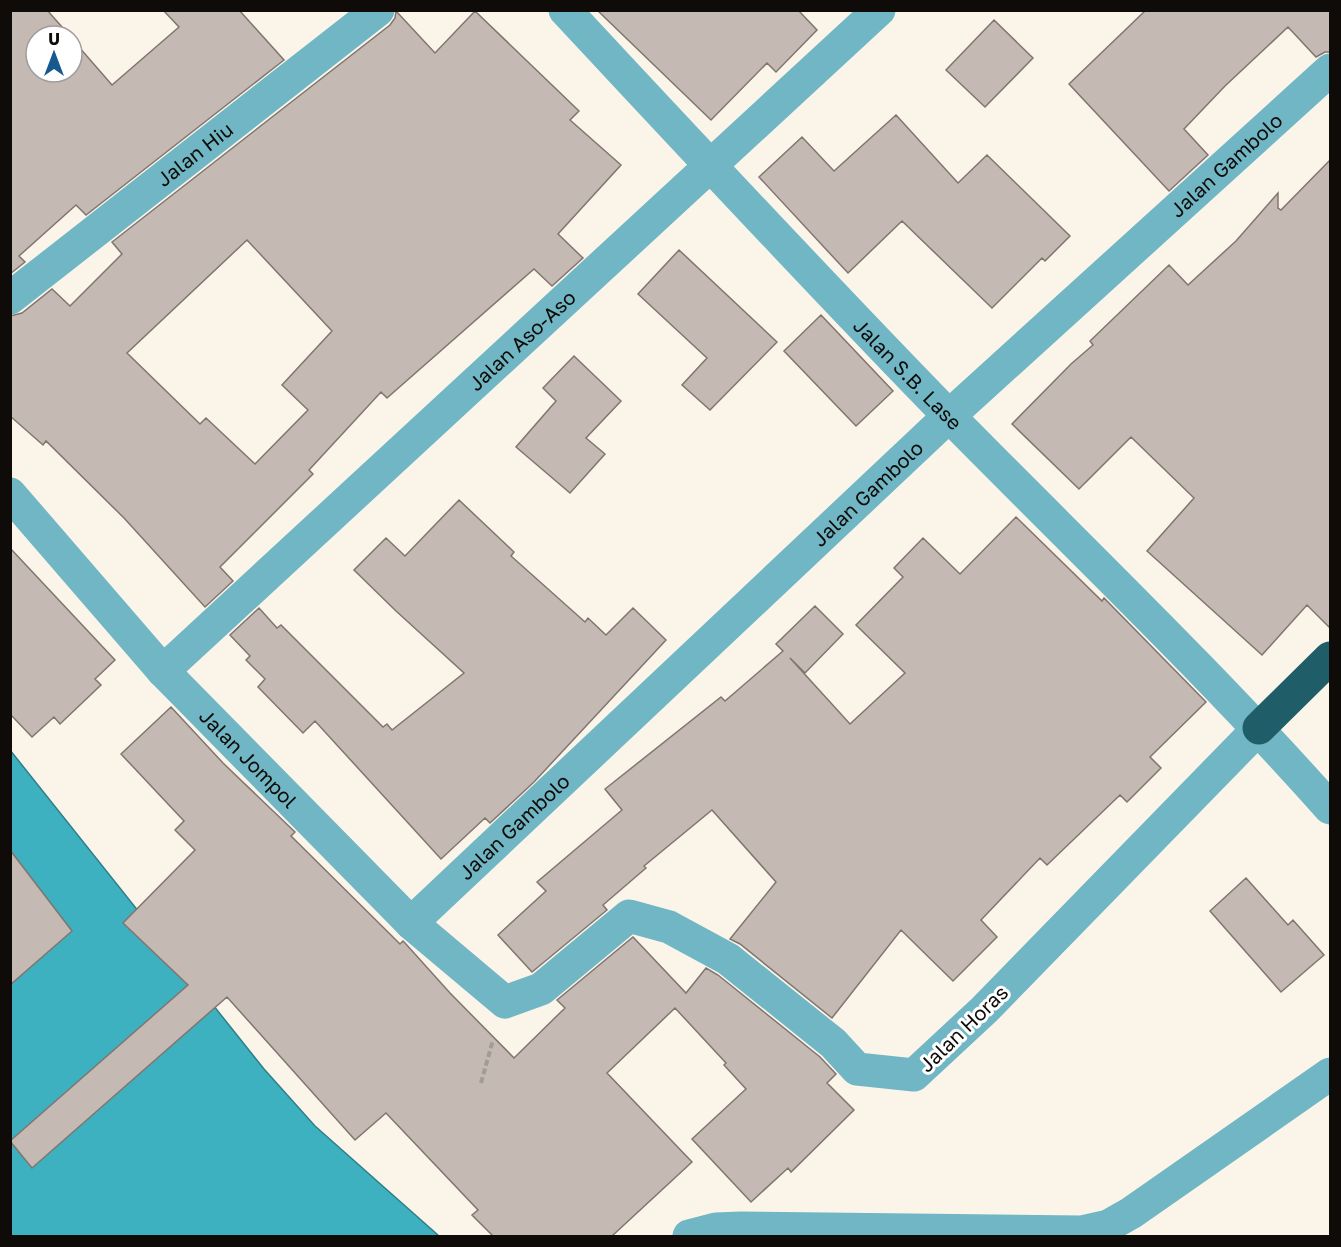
<svg xmlns="http://www.w3.org/2000/svg" width="1341" height="1247" viewBox="0 0 1341 1247" font-family="'Golos Text',sans-serif">
  <style>
    .water { fill: #3db1bf; stroke: #2f7f88; stroke-width: 1.5 }
    .building { fill: #c5b9b3; stroke: #817570; stroke-width: 1.5; fill-rule: evenodd }
    .lines { fill: none; stroke-linecap: round; stroke-linejoin: round }
    .path { stroke: #a19c94; stroke-width: 4; stroke-dasharray: 6 3; stroke-linecap: butt }
    .minor { stroke: #70b6c4; stroke-width: 33 }
    .highway { stroke: #1f5e69; stroke-width: 33 }
    .labels { text-anchor: middle; dominant-baseline: central; stroke-width: 6; stroke-linejoin: round; paint-order: stroke }
    .street-label { font-size: 20px; fill: #0e0b08; stroke: #fff }
  </style>
  <rect width="100%" height="100%" fill="#fbf5e9"/>
  <path class="water" d="M 10,750 L 264,1069 L 315,1126 L 439,1236 L 11,1236 Z"/>
  <path class="building" d="M 10,10 L 47,10 L 70,36 L 36,36 L 36,72 L 72,72 L 72,39 L 112,85 L 179,27 L 163,10 L 239,10 L 284,60 L 86,215 L 76,205 L 19,256 L 25,262 L 10,274 Z
    M 597,10 L 798,10 L 817,30 L 776,72 L 767,63 L 711,120 Z
    M 1146,10 L 1330,10 L 1330,52 L 1325,52 L 1316,57 L 1288,27 L 1225,86 L 1184,129 L 1208,155 L 1169,191 L 1069,84 Z
    M 396,11 L 435,53 L 475,11 L 579,111 L 570,120 L 621,165 L 558,234 L 583,258 L 552,286 L 534,269 L 387,398 L 381,392 L 309,470 L 313,474 L 220,567 L 233,581 L 205,607 L 124,518 L 46,441 L 43,445 L 10,416 L 10,316 L 22,313 L 52,289 L 70,306 L 122,254 L 112,242 L 390,25 L 395,18 ZM 247,240 L 332,331 L 282,385 L 308,410 L 255,464 L 206,418 L 200,424 L 127,353 Z
    M 994,20 L 1033,58 L 985,107 L 946,70 Z
    M 896,115 L 958,183 L 987,155 L 1070,236 L 1045,261 L 1042,258 L 992,308 L 902,221 L 848,273 L 759,177 L 802,137 L 834,171 Z
    M 1330,160 L 1330,628 L 1307,605 L 1262,655 L 1147,551 L 1194,498 L 1131,437 L 1079,489 L 1012,424 L 1071,364 L 1093,345 L 1090,341 L 1169,265 L 1188,285 L 1236,241 L 1278,193 L 1278,208 L 1281,210 Z
    M 679,250 L 777,342 L 710,410 L 682,385 L 707,358 L 638,294 Z
    M 821,315 L 893,391 L 856,426 L 784,351 Z
    M 574,356 L 621,401 L 586,438 L 605,454 L 570,493 L 516,447 L 556,401 L 543,388 Z
    M 459,500 L 514,552 L 511,556 L 585,622 L 588,618 L 606,635 L 633,608 L 666,640 L 534,782 L 490,823 L 485,818 L 441,859 L 315,721 L 303,733 L 258,687 L 265,679 L 246,660 L 250,656 L 230,635 L 259,608 L 277,628 L 281,625 L 383,727 L 387,724 L 392,730 L 464,673 L 396,611 L 354,570 L 386,538 L 405,556 Z
    M 1016,517 L 1102,601 L 1104,598 L 1206,702 L 1150,757 L 1161,768 L 1127,802 L 1120,795 L 1047,865 L 1040,858 L 981,920 L 997,937 L 953,981 L 901,930 L 832,1018 L 740,944 L 730,939 L 776,882 L 712,810 L 644,866 L 646,868 L 603,905 L 607,910 L 532,972 L 498,935 L 546,891 L 537,882 L 622,810 L 605,789 L 721,697 L 725,701 L 783,651 L 776,644 L 815,606 L 843,634 L 805,673 L 790,658 L 850,724 L 905,673 L 856,625 L 903,577 L 894,568 L 923,538 L 960,574 Z
    M 10,548 L 115,660 L 95,679 L 101,685 L 60,724 L 54,717 L 32,737 L 10,714 Z
    M 171,707 L 223,763 L 295,832 L 291,836 L 400,944 L 403,941 L 405,943 L 450,993 L 514,1058 L 565,1008 L 557,1000 L 633,937 L 686,993 L 706,968 L 718,975 L 820,1057 L 836,1074 L 827,1083 L 854,1110 L 791,1172 L 788,1168 L 751,1202 L 692,1139 L 746,1089 L 724,1065 L 726,1063 L 675,1008 L 607,1073 L 692,1162 L 612,1236 L 493,1236 L 472,1215 L 478,1210 L 386,1113 L 355,1140 L 227,997 L 32,1168 L 10,1141 L 188,985 L 123,923 L 195,850 L 175,830 L 184,821 L 121,754 Z
    M 10,850 L 72,931 L 10,985 Z
    M 1246,878 L 1288,925 L 1293,920 L 1324,955 L 1281,992 L 1210,911 Z"/>
  <g class="lines">
    <path class="path" d="M 481,1083 L 493,1040"/>
    <g class="minor">
      <path id="s1" d="M 565,10 C 693,147 820,284 951,418 C 1078,547 1210,673 1330,808"/>
      <path id="s2" d="M 10,298 L 378,10"/>
      <path id="s3" d="M 10,494 L 163,671 L 411,923 L 505,1002 L 541,989 L 629,916 L 669,927 L 728,959 L 833,1043 L 857,1069 L 914,1075 L 984,1010 L 1259,728"/>
      <path id="s4" d="M 163,671 L 879,10"/>
      <path id="s5" d="M 411,923 L 949,416 L 1330,70"/>
      <path d="M 689,1236 L 716,1229 L 741,1228 L 1081,1232 L 1108,1226 L 1131,1213 L 1330,1074"/>
    </g>
    <path class="highway" d="M 1259,728 L 1330,658"/>
  </g>
  <g class="labels">
    <g class="street-label">
      <text stroke="none"><textPath href="#s2" startOffset="234">Jalan Hiu</textPath></text>
      <text stroke="none"><textPath href="#s5" startOffset="1113">Jalan Gambolo</textPath></text>
      <text stroke="none"><textPath href="#s4" startOffset="488">Jalan Aso-Aso</textPath></text>
      <text stroke="none"><textPath href="#s1" startOffset="500">Jalan S.B. Lase</textPath></text>
      <text stroke="none"><textPath href="#s5" startOffset="627">Jalan Gambolo</textPath></text>
      <text stroke="none"><textPath href="#s3" startOffset="356">Jalan Jompol</textPath></text>
      <text stroke="none"><textPath href="#s5" startOffset="141">Jalan Gambolo</textPath></text>
      <text transform="translate(963 1028) rotate(-44)">Jalan Horas</text>
    </g>
  </g>
  <rect width="1341" height="1247" fill="none" stroke="#0e0b08" stroke-width="24"/>
  <g transform="translate(54 54)"><circle r="28" fill="#ffffff" stroke="#9f9d9c" stroke-width="1.5"/>
  <path d="M0-4.5L10 22L0 15L-10 22Z" fill="#17598e"/>
  <text y="-9" font-size="16" font-weight="bold" text-anchor="middle" fill="#0e0b08">U</text>
  </g>
</svg>
